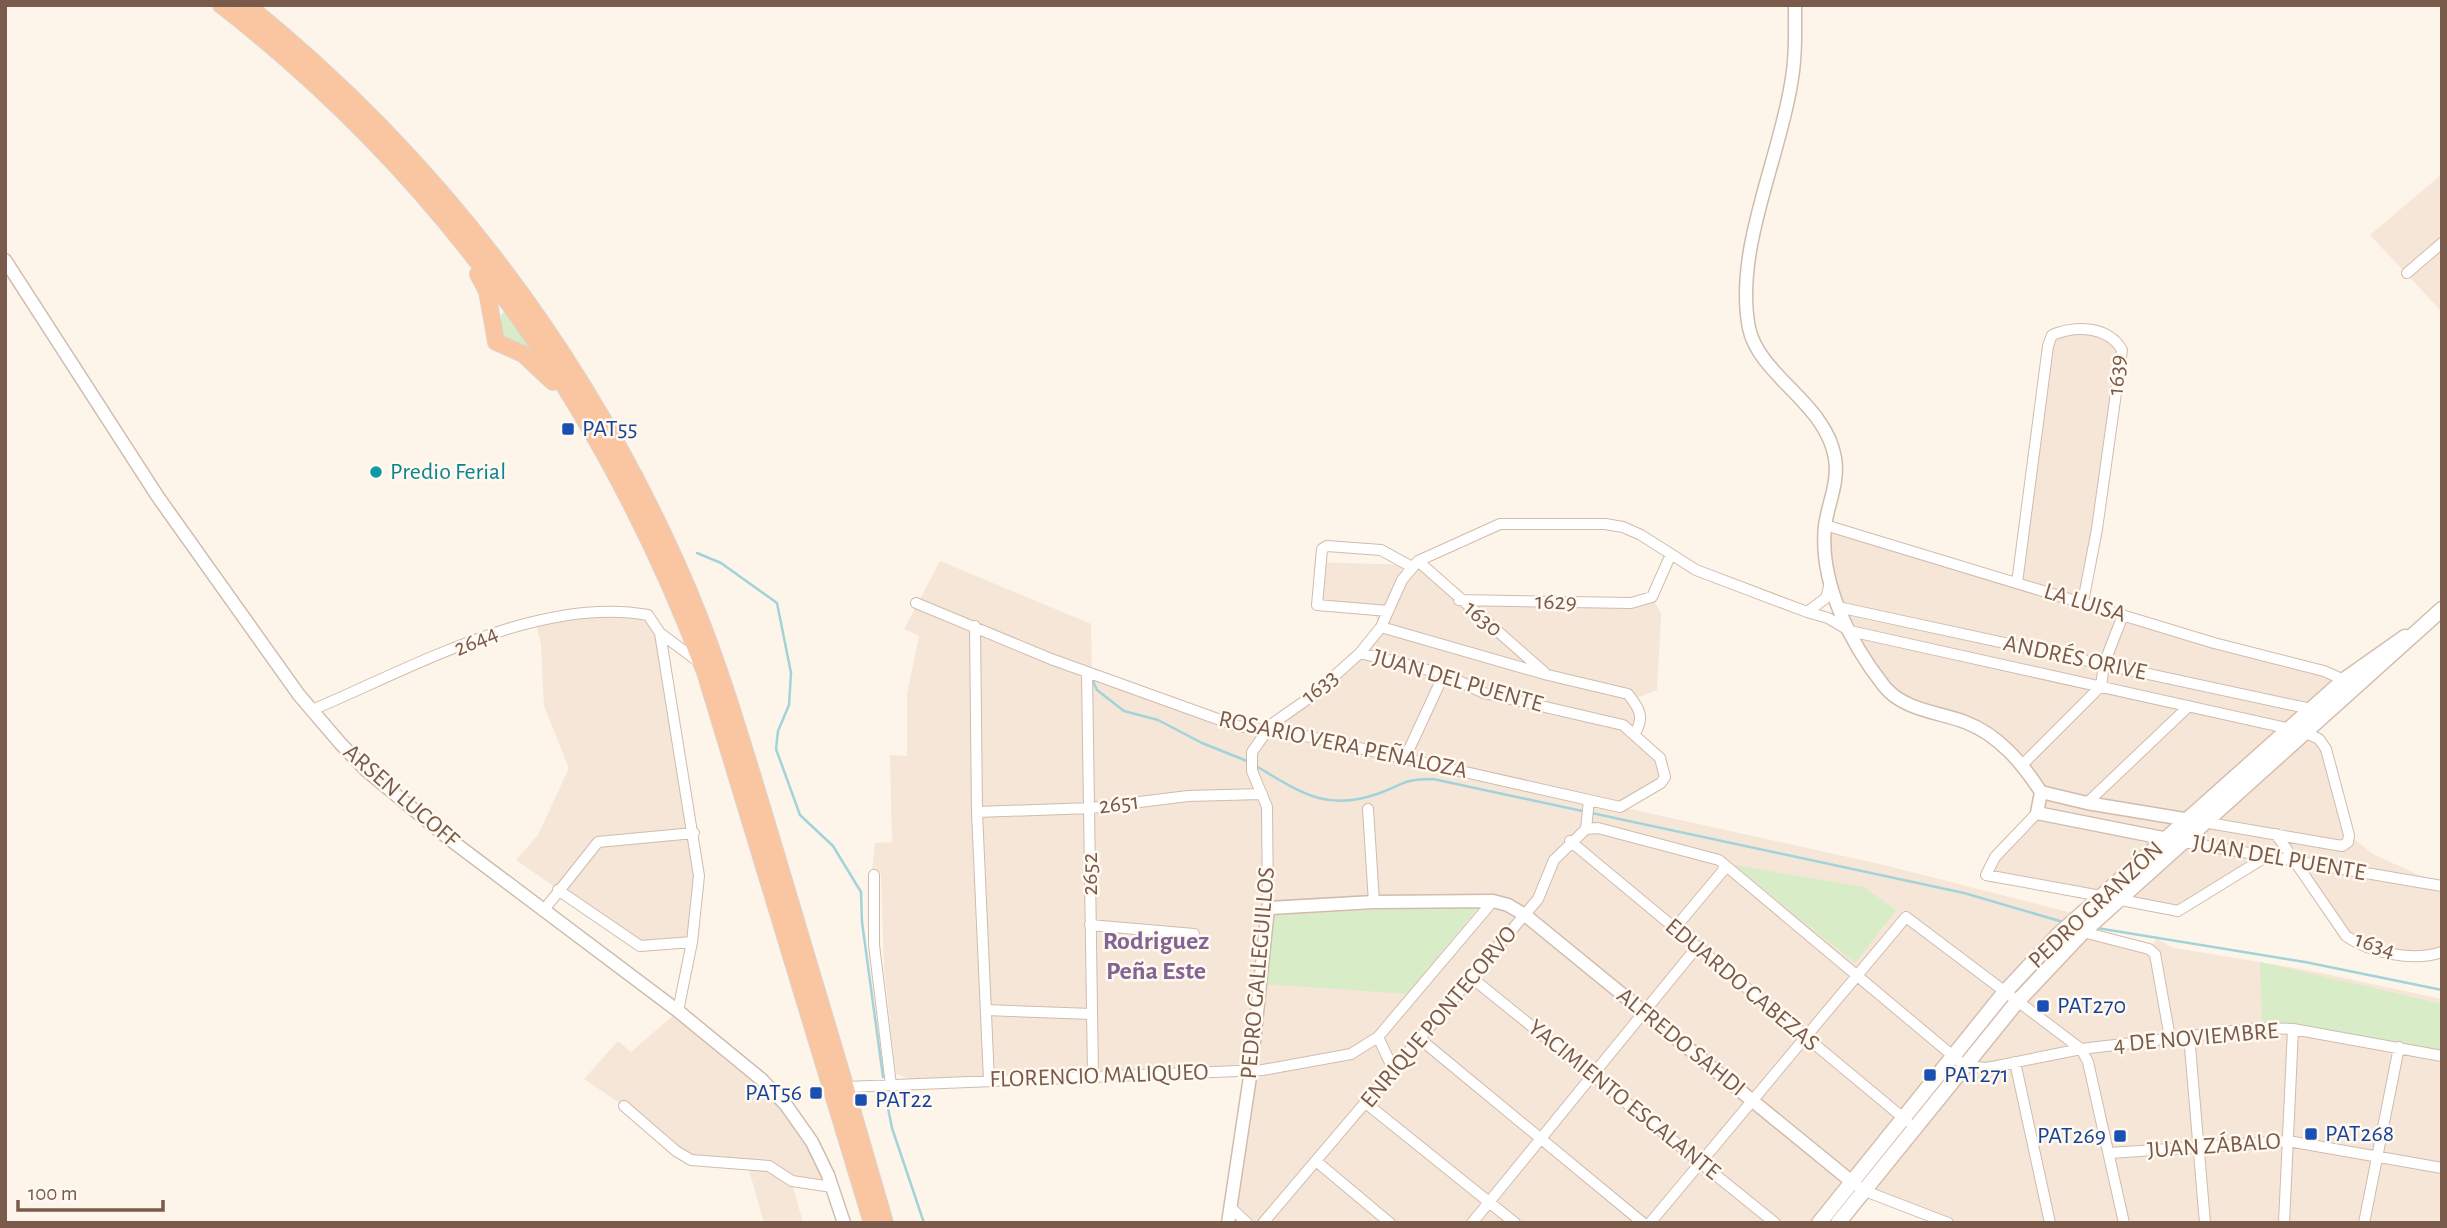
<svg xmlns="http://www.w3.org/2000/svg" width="2447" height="1228" viewBox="0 0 2447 1228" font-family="'Alegreya Sans',sans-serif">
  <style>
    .residential { fill: #f5e6d7 }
    .green { fill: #d7ecc7 }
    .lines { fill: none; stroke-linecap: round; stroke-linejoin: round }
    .stream { stroke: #a3d3da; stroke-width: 2.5 }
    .minor-casing { stroke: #d0bcae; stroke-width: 12 }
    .tertiary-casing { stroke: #d0bcae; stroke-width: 15 }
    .secondary-casing { stroke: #d6beae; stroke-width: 17 }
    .trunk-casing { stroke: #dcd4d0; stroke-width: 18 }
    .minor { stroke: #fff; stroke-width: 10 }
    .tertiary { stroke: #fff; stroke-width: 12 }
    .secondary { stroke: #fff; stroke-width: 14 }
    .trunk { stroke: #fac5a1; stroke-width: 16 }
    .transit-dot { fill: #1a4fb4; stroke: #fff9f0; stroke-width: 2.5 }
    .culture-dot { fill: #0f9aa8; stroke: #fff9f0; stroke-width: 2.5 }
    .labels { text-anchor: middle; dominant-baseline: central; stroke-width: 5; stroke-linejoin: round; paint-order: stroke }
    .street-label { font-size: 24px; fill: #795a4b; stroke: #fff9f0 }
    .transit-label { font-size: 24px; fill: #164399; stroke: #fff9f0; text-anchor: start }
    .culture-label { font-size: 24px; fill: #0d838f; stroke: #fff9f0; text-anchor: start }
    .neighbourhood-label { font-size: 26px; font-weight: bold; fill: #826495; stroke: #fff9f0 }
  </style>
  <rect width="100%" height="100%" fill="#fdf5e9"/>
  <path class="residential" d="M 2442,174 L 2442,312 L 2370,235 Z
    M 2093,329 L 2118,343 L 2083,602 L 2344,680 L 2290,728 L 2319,739 L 2349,835 L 2373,854 L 2442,886 L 2442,952 L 2421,958 L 2357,943 L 2290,860 L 2269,855 L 2178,911 L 1986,875 L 2033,816 L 2041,792 L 1993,738 L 1898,699 L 1838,607 L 1825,525 L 2017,583 L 2052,335 Z
    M 940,561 L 1091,624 L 1092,674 L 1266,731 L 1312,696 L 1381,627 L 1375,615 L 1313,608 L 1314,562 L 1409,565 L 1418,561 L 1459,600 L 1631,603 L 1652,597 L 1661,614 L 1657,690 L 1639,697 L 1630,695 L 1635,704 L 1635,733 L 1660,758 L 1665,777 L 1621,807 L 1884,865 L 2080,915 L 2102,915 L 2084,931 L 2148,949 L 2157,939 L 2174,948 L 2307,970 L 2442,999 L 2442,1223 L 1948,1223 L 1853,1182 L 1819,1223 L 1247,1223 L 1230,1207 L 1251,1070 L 921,1083 L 896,1074 L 884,969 L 881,873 L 872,871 L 875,843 L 892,842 L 890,755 L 907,756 L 907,694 L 919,636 L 904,629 Z
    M 630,612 L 658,625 L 699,876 L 692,942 L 640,946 L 516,860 L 538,835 L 569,768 L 544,706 L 541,645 L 535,619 Z
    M 678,1011 L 786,1105 L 832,1187 L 792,1182 L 803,1223 L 764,1223 L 747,1163 L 691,1160 L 624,1106 L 584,1079 L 618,1041 L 631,1052 Z"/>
  <path class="green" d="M 506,312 L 532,350 L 531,351 L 505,340 L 498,334 L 502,313 Z
    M 1734,865 L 1864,887 L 1896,910 L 1855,963 Z
    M 1480,905 L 1407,994 L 1267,984 L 1274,915 Z
    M 2260,962 L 2442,1004 L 2442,1052 L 2262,1027 Z"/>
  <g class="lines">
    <path class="stream" d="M 697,553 L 721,563 L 777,603 L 791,673 L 789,705 L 778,731 L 776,749 L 800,815 L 833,846 L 861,892 L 862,922 L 883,1077
      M 1091,677 L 1097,690 L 1124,711 L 1158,720 L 1202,743 L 1247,761
      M 1256,766 C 1300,792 1325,812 1377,794 C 1403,785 1402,779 1433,779 L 1964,893 L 2063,922
      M 2097,928 L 2305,962 L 2442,990
      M 885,1093 L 892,1128 L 924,1223"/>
    <defs>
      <path id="minor" d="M 2407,273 L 2442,243
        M 1825,525 L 2214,643 L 2324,671 L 2344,680
        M 1418,561 L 1544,672
        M 2017,583 L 2048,346 L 2052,335 C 2076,325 2108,326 2122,350 L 2097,529 L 2083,602
        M 1459,600 L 1631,603 L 1652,597 L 1671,554
        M 916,603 L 1051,659 L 1237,726 L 1297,734 L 1620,807 L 1661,783 L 1665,777 L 1660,758 L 1623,725 L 1484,693 L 1444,674 L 1360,653
        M 1838,607 L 2311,709
        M 1388,611 L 1317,605 L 1322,549 L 1327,546 L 1381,550 L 1412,567
        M 1807,612 L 1828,618 L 1850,631 L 2304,732 L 2319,739 L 2326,749 L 2349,835 L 2348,842 L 2342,846 L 2203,822
        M 975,626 L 977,812 L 989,1081
        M 1381,627 L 1548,675 L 1628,694 C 1639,708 1645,717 1635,733
        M 660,633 L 699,662
        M 1087,673 L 1093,1076
        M 312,710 C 412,668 539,595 648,615 L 660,633 L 699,876 L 692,942 L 678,1011
        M 1405,758 L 1444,674
        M 2023,764 L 2101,686 L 2104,664 L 2123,615
        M 2087,803 L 2189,706
        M 1368,809 L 1374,902
        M 977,812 L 1091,808 L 1188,796 L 1262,794
        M 2037,813 L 1995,857 L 1986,875 L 2101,896
        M 1586,829 L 1598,828 L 1719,860 L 1965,1066 L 1987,1068 L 2081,1049 L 2258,1028 L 2293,1029 L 2442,1056
        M 2276,834 L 2346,936 C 2371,953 2413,962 2442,952
        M 1570,841 L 1907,1121
        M 2184,842 L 2442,886
        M 874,875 L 874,945 L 891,1085
        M 558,890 L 640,946 L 692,942
        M 2121,900 L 2178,911 L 2269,855
        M 1268,908 L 1267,807 L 1252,771 L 1252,752 L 1272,724 L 1312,696 L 1360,653 L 1381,627 L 1402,580 L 1418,561 L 1500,524 L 1605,524 L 1623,527 L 1641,535 L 1696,570 L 1807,612 L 1826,598 L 1830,583
        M 543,911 L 598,842 L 694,833
        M 1090,925 L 1194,934
        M 1675,928 L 1726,867
        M 2083,932 L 2149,949 L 2155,954 L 2170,1038
        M 1472,978 L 1775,1223
        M 986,1010 L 1092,1014
        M 2189,1035 L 2205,1223
        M 1378,1037 L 1394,1071
        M 1420,1039 L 1643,1223
        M 2015,1062 L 2050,1223
        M 846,1087 L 1263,1070 L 1351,1054 L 1378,1037 L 1493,901
        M 1367,1104 L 1515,1223
        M 624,1106 L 676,1151 L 691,1160 L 769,1166 L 792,1181 L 832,1187
        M 2110,1153 L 2288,1141 L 2442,1168
        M 1316,1161 L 1390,1223
        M 1852,1182 L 1865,1191 L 1948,1223
        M 1230,1207 L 1247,1223
        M 1263,1223 L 1538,899 L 1554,860 L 1586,829 L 1589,800
        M 1472,1223 L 1697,947
        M 1650,1223 L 1906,917 L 2081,1049 L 2088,1062 L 2124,1223
        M 2284,1223 L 2293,1029
        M 2364,1223 L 2399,1047"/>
      <path id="tertiary" d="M 1795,5 C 1795,32 1796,58 1791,84 C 1779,160 1734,251 1749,328 C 1759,376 1826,403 1835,458 C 1839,483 1828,503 1825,526 C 1819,582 1850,643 1884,686 C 1903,710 1938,712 1965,722 C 1999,735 2022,763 2041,792
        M 5,260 L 158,497 L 299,695 L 340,743 L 367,771 L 448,838 L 678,1011 L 761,1079 L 786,1105 L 812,1142 L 828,1175 L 844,1223
        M 2041,792 L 2037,813 L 2173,840
        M 2041,792 L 2087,803 L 2196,821
        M 1228,1223 L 1251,1070 L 1268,908 L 1374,902 L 1493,901 L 1508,905 L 1525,915 L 1852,1182"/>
      <path id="secondary" d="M 1819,1223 L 2004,993 L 2058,935 L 2344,680 L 2405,637
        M 1838,1223 L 2016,1003 L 2083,932 L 2442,609"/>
      <path id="trunk" d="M 221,5 C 444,178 606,408 705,672 L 872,1223
        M 247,5 C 434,156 579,345 677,564 C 717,652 743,745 771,837 C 810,966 848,1094 885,1223
        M 478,274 L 487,291 L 496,342 L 523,354 L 553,382"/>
    </defs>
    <use href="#minor" class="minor-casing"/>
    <use href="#tertiary" class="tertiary-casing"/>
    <use href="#secondary" class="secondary-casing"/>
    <use href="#trunk" class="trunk-casing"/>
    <use href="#minor" class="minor"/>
    <use href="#tertiary" class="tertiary"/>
    <use href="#secondary" class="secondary"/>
    <use href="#trunk" class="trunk"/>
  </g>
  <g class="transit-dot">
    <rect x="561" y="422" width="14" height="14" rx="3.5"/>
    <rect x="2036" y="999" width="14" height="14" rx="3.5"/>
    <rect x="1923" y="1068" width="14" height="14" rx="3.5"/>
    <rect x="809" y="1086" width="14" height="14" rx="3.5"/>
    <rect x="854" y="1093" width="14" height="14" rx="3.5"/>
    <rect x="2304" y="1127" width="14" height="14" rx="3.5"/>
    <rect x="2113" y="1129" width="14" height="14" rx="3.5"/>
  </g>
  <circle class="culture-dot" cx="376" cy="472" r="7"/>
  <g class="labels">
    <g class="street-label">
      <text transform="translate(2117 375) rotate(-86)">1639</text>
      <text transform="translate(1556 602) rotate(1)">1629</text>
      <text transform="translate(2085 603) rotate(17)">LA LUISA</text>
      <text transform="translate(1483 619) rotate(40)">1630</text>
      <text transform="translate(476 641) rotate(-23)">2644</text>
      <text transform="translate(2075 658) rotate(12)">ANDRÉS ORIVE</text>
      <text transform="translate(1458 681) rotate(16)">JUAN DEL PUENTE</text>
      <text transform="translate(1320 687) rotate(-39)">1633</text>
      <text transform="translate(1343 745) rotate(12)">ROSARIO VERA PEÑALOZA</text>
      <text transform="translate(401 796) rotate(41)">ARSEN LUCOFF</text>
      <text transform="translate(1119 804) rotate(-7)">2651</text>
      <text transform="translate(2279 858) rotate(10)">JUAN DEL PUENTE</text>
      <text transform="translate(1090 874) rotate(-90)">2652</text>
      <text transform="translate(2096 905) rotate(-43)">PEDRO GRANZÓN</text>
      <text transform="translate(2375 945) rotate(19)">1634</text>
      <text transform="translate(1258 973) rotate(-85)">PEDRO GALLEGUILLOS</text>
      <text transform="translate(1742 985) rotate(40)">EDUARDO CABEZAS</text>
      <text transform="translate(1439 1017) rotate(-50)">ENRIQUE PONTECORVO</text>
      <text transform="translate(2196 1038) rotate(-5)">4 DE NOVIEMBRE</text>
      <text transform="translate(1681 1042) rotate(39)">ALFREDO SAHDI</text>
      <text transform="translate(1099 1076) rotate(-2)">FLORENCIO MALIQUEO</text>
      <text transform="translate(1624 1100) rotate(39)">YACIMIENTO ESCALANTE</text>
      <text transform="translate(2214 1146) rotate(-4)">JUAN ZÁBALO</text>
    </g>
    <g class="transit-label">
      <text x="582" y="429">PAT55</text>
      <text x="2057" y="1006">PAT270</text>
      <text x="1944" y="1075">PAT271</text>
      <text x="802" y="1093" text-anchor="end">PAT56</text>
      <text x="875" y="1100">PAT22</text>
      <text x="2325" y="1134">PAT268</text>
      <text x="2106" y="1136" text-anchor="end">PAT269</text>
    </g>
    <g class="culture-label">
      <text x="390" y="472">Predio Ferial</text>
    </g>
    <g class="neighbourhood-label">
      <text x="1156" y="941">Rodriguez<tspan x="1156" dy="30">Peña Este</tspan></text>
    </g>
  </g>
  <rect width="2447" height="1228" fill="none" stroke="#795a4b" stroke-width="14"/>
  <path d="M18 1200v10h145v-10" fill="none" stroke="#795a4b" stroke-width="3.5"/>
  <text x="28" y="1200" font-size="21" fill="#795a4b" stroke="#fff9f0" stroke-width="5" paint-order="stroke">100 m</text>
</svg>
